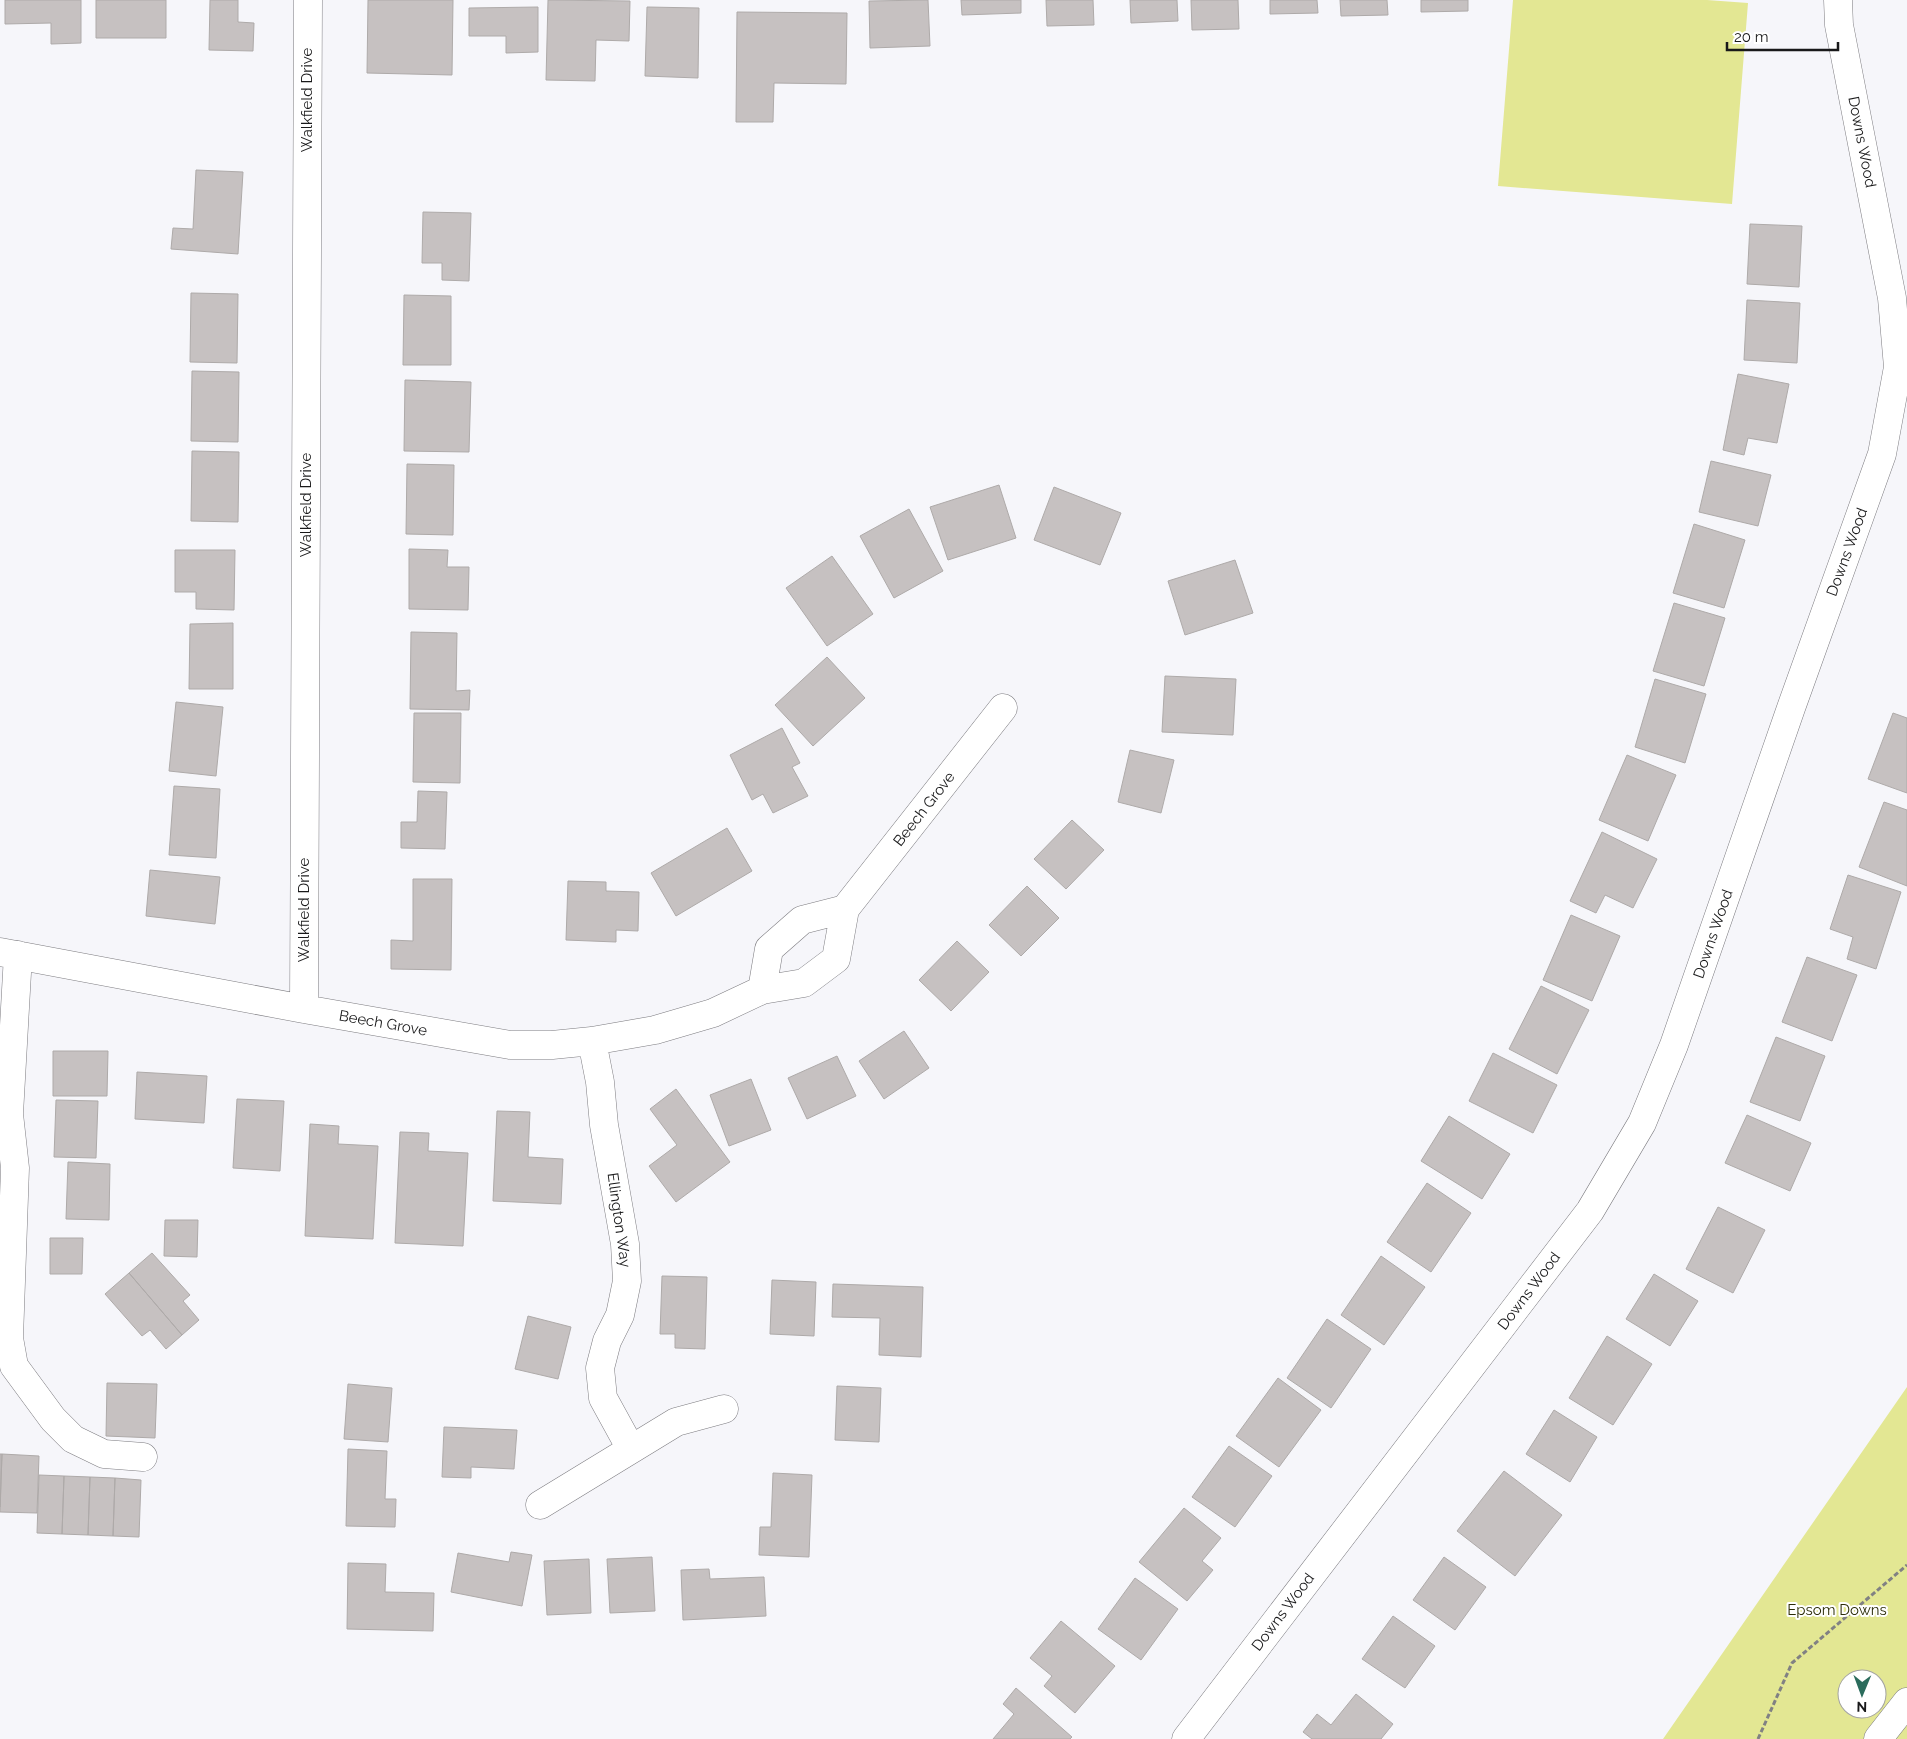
<svg xmlns="http://www.w3.org/2000/svg" width="1907" height="1739" viewBox="0 0 1907 1739" font-family="Raleway,sans-serif">
  <style>
    .green { fill: #e3e793; fill-rule: evenodd }
    .building { fill: #c6c1c1; stroke: #aeaaa9 }
    .lines { fill: none; stroke-linecap: round; stroke-linejoin: round }
    .minor-casing { stroke: #7d7c80; stroke-width: 29 }
    .path { stroke: #818183; stroke-width: 3; stroke-dasharray: 5 2.5; stroke-linecap: butt }
    .minor { stroke: #fff; stroke-width: 28 }
    .labels { text-anchor: middle; dominant-baseline: central; stroke-width: 4; stroke-linejoin: round; paint-order: stroke }
    .street-label { font-size: 15px; fill: #19191a; stroke: #fff }
    .park-label { font-size: 15px; fill: #2d2e09; stroke: #fff }
  </style>
  <rect width="100%" height="100%" fill="#f6f6fa"/>
  <path class="green" d="M 1513,0 L 1707,0 L 1748,3 L 1732,204 L 1498,186 Z
    M 1907,1387 L 1907,1739 L 1663,1739 ZM 1847,1679 L 1877,1679 L 1877,1709 L 1847,1709 Z"/>
  <path class="building" d="M 5,0 L 81,0 L 81,43 L 51,44 L 51,23 L 5,24 Z
    M 96,0 L 166,0 L 166,38 L 96,38 Z
    M 210,0 L 238,0 L 238,22 L 254,23 L 253,51 L 209,50 Z
    M 368,0 L 453,0 L 452,75 L 367,73 Z
    M 548,0 L 630,1 L 629,41 L 596,40 L 595,81 L 546,80 Z
    M 928,0 L 930,46 L 870,48 L 869,1 Z
    M 961,0 L 1021,0 L 1021,13 L 962,15 Z
    M 1046,0 L 1093,0 L 1094,25 L 1047,26 Z
    M 1130,0 L 1177,0 L 1178,21 L 1131,23 Z
    M 1191,0 L 1238,0 L 1239,29 L 1192,30 Z
    M 1270,0 L 1317,0 L 1318,13 L 1270,14 Z
    M 1340,0 L 1387,0 L 1388,15 L 1341,16 Z
    M 1421,0 L 1468,0 L 1468,11 L 1421,12 Z
    M 538,7 L 538,52 L 506,53 L 506,36 L 469,36 L 469,8 Z
    M 647,7 L 699,8 L 698,78 L 645,76 Z
    M 737,12 L 847,13 L 846,84 L 774,83 L 773,122 L 736,122 Z
    M 196,170 L 243,172 L 238,254 L 171,249 L 173,228 L 193,229 Z
    M 423,212 L 471,213 L 469,281 L 442,280 L 442,263 L 422,263 Z
    M 1750,224 L 1802,226 L 1799,287 L 1747,284 Z
    M 191,293 L 238,294 L 237,363 L 190,362 Z
    M 404,295 L 451,296 L 451,365 L 403,365 Z
    M 1747,300 L 1800,303 L 1797,363 L 1744,360 Z
    M 192,371 L 239,372 L 238,442 L 191,441 Z
    M 1738,374 L 1789,384 L 1777,443 L 1748,438 L 1744,455 L 1723,450 Z
    M 405,380 L 471,382 L 469,452 L 404,451 Z
    M 192,451 L 239,452 L 238,522 L 191,521 Z
    M 1711,461 L 1771,475 L 1758,526 L 1699,512 Z
    M 407,464 L 454,465 L 453,535 L 406,534 Z
    M 999,485 L 1016,538 L 948,560 L 930,507 Z
    M 1054,487 L 1121,513 L 1100,565 L 1034,540 Z
    M 909,509 L 943,571 L 894,598 L 860,536 Z
    M 1694,524 L 1745,540 L 1724,608 L 1673,593 Z
    M 409,549 L 448,550 L 447,567 L 469,567 L 468,610 L 409,609 Z
    M 175,550 L 235,550 L 234,610 L 196,609 L 196,592 L 175,592 Z
    M 832,556 L 873,614 L 827,646 L 786,588 Z
    M 1235,560 L 1253,613 L 1185,635 L 1168,581 Z
    M 1674,603 L 1725,618 L 1704,686 L 1653,671 Z
    M 233,623 L 233,689 L 189,689 L 190,624 Z
    M 411,632 L 457,633 L 456,691 L 470,690 L 469,710 L 410,709 Z
    M 827,657 L 865,698 L 813,746 L 775,705 Z
    M 1165,676 L 1236,679 L 1233,735 L 1162,732 Z
    M 1655,679 L 1706,694 L 1685,763 L 1635,747 Z
    M 176,702 L 223,707 L 216,776 L 169,771 Z
    M 414,713 L 461,713 L 460,783 L 413,782 Z
    M 1893,713 L 1907,718 L 1907,793 L 1868,779 Z
    M 782,728 L 800,763 L 792,767 L 808,796 L 773,813 L 763,794 L 752,800 L 730,755 Z
    M 1130,750 L 1174,760 L 1161,813 L 1118,802 Z
    M 1627,755 L 1676,775 L 1648,841 L 1599,820 Z
    M 174,786 L 220,789 L 216,858 L 169,855 Z
    M 418,791 L 447,792 L 445,849 L 401,848 L 401,822 L 417,822 Z
    M 1884,802 L 1907,810 L 1907,886 L 1859,867 Z
    M 1072,820 L 1104,850 L 1066,889 L 1034,859 Z
    M 727,828 L 752,871 L 676,916 L 651,873 Z
    M 1602,832 L 1657,859 L 1633,908 L 1605,895 L 1596,913 L 1570,901 Z
    M 150,870 L 220,877 L 215,924 L 146,916 Z
    M 1848,875 L 1901,892 L 1876,969 L 1847,959 L 1853,937 L 1830,929 Z
    M 413,879 L 452,879 L 451,970 L 391,969 L 391,940 L 413,941 Z
    M 568,881 L 606,882 L 606,891 L 639,892 L 638,931 L 616,930 L 616,942 L 566,940 Z
    M 1027,886 L 1059,918 L 1021,956 L 989,925 Z
    M 1571,915 L 1620,936 L 1592,1001 L 1543,980 Z
    M 957,941 L 989,972 L 951,1011 L 919,980 Z
    M 1807,957 L 1857,975 L 1832,1041 L 1782,1022 Z
    M 1541,986 L 1589,1010 L 1557,1074 L 1509,1049 Z
    M 904,1031 L 929,1068 L 884,1099 L 859,1061 Z
    M 1776,1037 L 1825,1056 L 1800,1121 L 1750,1102 Z
    M 53,1051 L 108,1051 L 107,1096 L 53,1096 Z
    M 1493,1053 L 1557,1085 L 1533,1133 L 1469,1101 Z
    M 837,1056 L 856,1096 L 807,1119 L 788,1078 Z
    M 137,1072 L 207,1076 L 204,1123 L 135,1119 Z
    M 751,1079 L 771,1130 L 729,1146 L 710,1095 Z
    M 676,1089 L 730,1162 L 676,1202 L 649,1166 L 677,1145 L 650,1109 Z
    M 237,1099 L 284,1101 L 280,1171 L 233,1168 Z
    M 56,1100 L 98,1101 L 96,1158 L 54,1157 Z
    M 497,1111 L 530,1112 L 528,1157 L 563,1159 L 561,1204 L 493,1201 Z
    M 1747,1115 L 1811,1143 L 1790,1191 L 1725,1163 Z
    M 1449,1116 L 1510,1154 L 1482,1199 L 1421,1161 Z
    M 310,1124 L 339,1126 L 338,1144 L 378,1146 L 373,1239 L 305,1236 Z
    M 400,1132 L 429,1133 L 428,1151 L 468,1153 L 463,1246 L 395,1243 Z
    M 68,1162 L 110,1164 L 109,1220 L 66,1219 Z
    M 1427,1183 L 1471,1213 L 1431,1272 L 1387,1242 Z
    M 1718,1207 L 1765,1230 L 1733,1293 L 1686,1269 Z
    M 165,1220 L 198,1220 L 197,1257 L 164,1256 Z
    M 50,1238 L 83,1238 L 82,1274 L 50,1274 Z
    M 152,1253 L 190,1295 L 183,1301 L 199,1320 L 182,1335 L 129,1273 Z
    M 1381,1256 L 1425,1287 L 1384,1345 L 1341,1315 Z
    M 129,1273 L 182,1335 L 166,1349 L 150,1330 L 142,1336 L 105,1294 Z
    M 1654,1274 L 1698,1301 L 1670,1346 L 1626,1319 Z
    M 662,1276 L 707,1277 L 705,1349 L 675,1348 L 675,1334 L 660,1334 Z
    M 772,1280 L 816,1282 L 814,1336 L 770,1334 Z
    M 833,1284 L 923,1287 L 921,1357 L 879,1355 L 880,1318 L 832,1317 Z
    M 528,1316 L 571,1327 L 558,1379 L 515,1369 Z
    M 1327,1319 L 1371,1349 L 1331,1408 L 1287,1378 Z
    M 1607,1336 L 1652,1364 L 1613,1425 L 1569,1398 Z
    M 1278,1378 L 1321,1410 L 1279,1467 L 1236,1436 Z
    M 107,1383 L 157,1384 L 155,1438 L 106,1436 Z
    M 348,1384 L 392,1388 L 388,1442 L 344,1439 Z
    M 837,1386 L 881,1388 L 879,1442 L 835,1440 Z
    M 1554,1410 L 1597,1437 L 1570,1482 L 1526,1454 Z
    M 444,1427 L 517,1430 L 514,1469 L 471,1467 L 471,1478 L 442,1477 Z
    M 1229,1446 L 1272,1476 L 1235,1527 L 1192,1497 Z
    M 348,1449 L 387,1451 L 385,1499 L 396,1499 L 395,1527 L 346,1526 Z
    M 0,1454 L 2,1454 L 0,1507 Z
    M 2,1454 L 39,1456 L 37,1513 L 0,1512 Z
    M 1504,1471 L 1562,1515 L 1515,1576 L 1457,1531 Z
    M 773,1473 L 812,1475 L 809,1557 L 759,1555 L 760,1527 L 771,1527 Z
    M 39,1475 L 64,1476 L 62,1534 L 37,1533 Z
    M 64,1476 L 90,1477 L 88,1535 L 62,1534 Z
    M 90,1477 L 115,1478 L 113,1536 L 88,1535 Z
    M 115,1478 L 141,1480 L 139,1537 L 113,1536 Z
    M 1184,1508 L 1221,1538 L 1202,1561 L 1213,1570 L 1187,1601 L 1139,1562 Z
    M 511,1552 L 532,1555 L 522,1606 L 451,1592 L 458,1553 L 509,1562 Z
    M 652,1557 L 655,1611 L 610,1613 L 607,1559 Z
    M 1444,1557 L 1486,1587 L 1455,1630 L 1413,1600 Z
    M 589,1559 L 591,1613 L 547,1615 L 544,1561 Z
    M 348,1563 L 386,1564 L 385,1592 L 434,1593 L 433,1631 L 347,1629 Z
    M 709,1569 L 710,1579 L 764,1577 L 766,1616 L 683,1620 L 681,1570 Z
    M 1135,1578 L 1178,1609 L 1141,1660 L 1098,1629 Z
    M 1393,1616 L 1435,1646 L 1405,1688 L 1362,1659 Z
    M 1061,1621 L 1115,1666 L 1075,1713 L 1044,1686 L 1052,1676 L 1030,1658 Z
    M 1016,1688 L 1072,1737 L 1070,1739 L 993,1739 L 1014,1714 L 1003,1704 Z
    M 1356,1694 L 1393,1724 L 1381,1739 L 1312,1739 L 1303,1732 L 1317,1714 L 1331,1725 Z"/>
  <g class="lines">
    <defs>
      <path id="minor" d="M 0,952 L 304,1009 L 510,1045 L 552,1045 L 592,1041 L 655,1030 L 713,1013 L 762,990 L 769,949 L 802,920 L 845,909
        M 18,955 L 9,1114 L 15,1168 L 9,1338 L 14,1366 L 53,1419 L 73,1439 L 104,1454 L 143,1457
        M 762,990 L 804,983 L 836,959 L 845,909 L 1003,708
        M 304,1009 L 308,0
        M 592,1041 L 600,1082 L 604,1125 L 625,1244 L 627,1281 L 620,1315 L 607,1341 L 600,1368 L 603,1398 L 631,1449
        M 540,1505 L 676,1422 L 724,1409
        M 1186,1739 L 1590,1211 L 1642,1123 L 1674,1045 L 1791,708 L 1882,454 L 1898,367 L 1892,298 L 1839,25 L 1838,0
        M 1878,1739 L 1907,1702"/>
    </defs>
    <use href="#minor" class="minor-casing"/>
    <path class="path" d="M 1758,1739 L 1792,1663 L 1907,1565"/>
    <use href="#minor" class="minor"/>
  </g>
  <g class="labels">
    <g class="street-label">
      <text transform="translate(307 100) rotate(-90)">Walkfield Drive</text>
      <text transform="translate(1862 142) rotate(79)">Downs Wood</text>
      <text transform="translate(306 505) rotate(-90)">Walkfield Drive</text>
      <text transform="translate(1847 552) rotate(-70)">Downs Wood</text>
      <text transform="translate(924 809) rotate(-52)">Beech Grove</text>
      <text transform="translate(304 910) rotate(-90)">Walkfield Drive</text>
      <text transform="translate(1713 934) rotate(-71)">Downs Wood</text>
      <text transform="translate(383 1023) rotate(10)">Beech Grove</text>
      <text transform="translate(619 1220) rotate(82)">Ellington Way</text>
      <text transform="translate(1529 1291) rotate(-53)">Downs Wood</text>
      <text transform="translate(1283 1612) rotate(-53)">Downs Wood</text>
    </g>
    <g class="park-label">
      <text x="1837" y="1610">Epsom Downs</text>
    </g>
  </g>
  <g transform="translate(1862 1694) rotate(181)"><circle r="24" fill="#ffffff" stroke="#a3a3a3"/>
  <path d="M0-4L9 19L0 12L-9 19Z" fill="#2b6c5c"/>
  <text y="-8" font-size="14" font-weight="bold" text-anchor="middle" fill="#19191a">N</text>
  </g>
  <path d="M1727 42v8h111v-8" fill="none" stroke="#19191a" stroke-width="2.5"/>
  <text x="1734" y="42" font-size="15" fill="#19191a" stroke="#ffffff" stroke-width="4" paint-order="stroke">20 m</text>
</svg>
